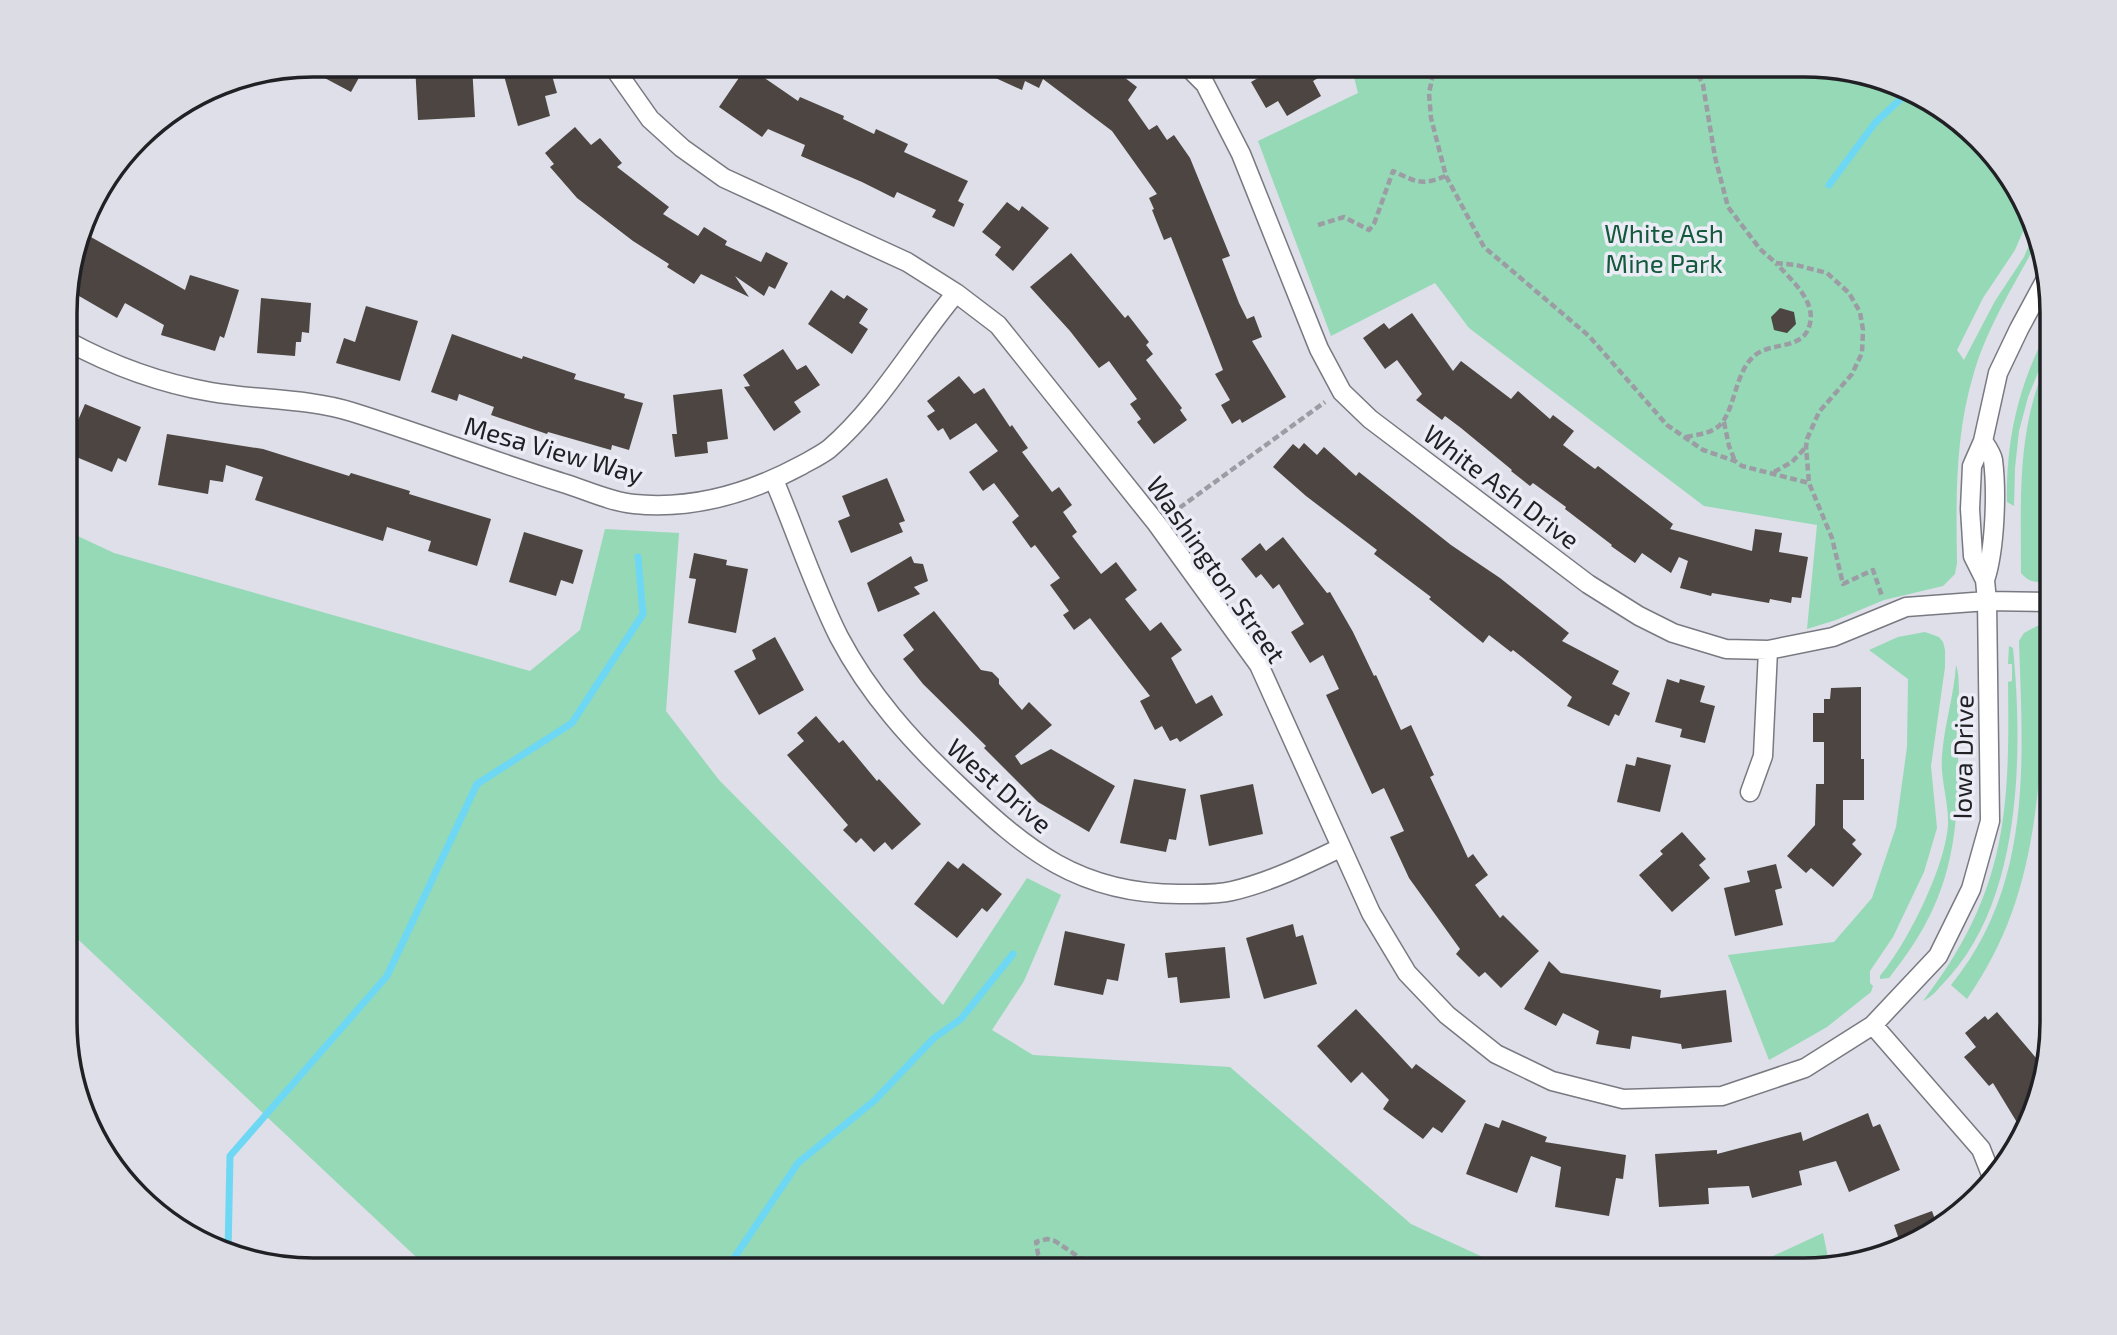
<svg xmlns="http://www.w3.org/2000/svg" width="2117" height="1335" viewBox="0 0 2117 1335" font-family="'Exo 2',sans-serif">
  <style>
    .green { fill: #95d9b6 }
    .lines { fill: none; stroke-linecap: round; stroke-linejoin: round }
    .stream { stroke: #6ed8f4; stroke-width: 7 }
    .building { fill: #4c4541 }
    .street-casing { stroke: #787981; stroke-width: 21 }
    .path { stroke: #9c9da4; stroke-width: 4.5; stroke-dasharray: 7 3.5; stroke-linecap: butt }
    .street { stroke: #fff; stroke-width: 18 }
    .labels { text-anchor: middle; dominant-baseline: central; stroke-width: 7; stroke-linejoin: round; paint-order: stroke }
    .park-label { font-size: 26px; fill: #15593d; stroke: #ebecf5 }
    .street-label { font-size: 26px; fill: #212125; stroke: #ebecf5 }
    .rim { fill: none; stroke: #212125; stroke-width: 3.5 }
  </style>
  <rect width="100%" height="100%" fill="#dedfe8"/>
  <path class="green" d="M 1351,65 L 1804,65 L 1883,78 L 1941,106 L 2019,189 L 2028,220 L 2015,250 L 1983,298 L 1957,350 L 1964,360 L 1995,301 L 2024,257 L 2033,235 L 2036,244 C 2013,287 1986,329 1973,376 C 1955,437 1956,499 1957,563 L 1955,574 L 1943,586 L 1884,600 L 1836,620 L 1807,629 L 1817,525 L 1704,506 L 1469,328 L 1435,283 L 1331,336 L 1258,141 L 1358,93 Z
    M 2052,321 L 2052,338 L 2028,397 L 2019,431 L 2015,468 L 2014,506 L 2007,502 C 2006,434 2020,381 2052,321 Z
    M 2052,351 L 2052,582 C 2039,582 2030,584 2021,573 C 2021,495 2016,423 2052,351 Z
    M 605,529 L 679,533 L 666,711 L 719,780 L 943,1005 L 1027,878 L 1061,895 L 1024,981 L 992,1030 L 1033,1055 L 1230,1067 L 1411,1224 L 1511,1270 L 430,1270 L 67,929 L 67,531 L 114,553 L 530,671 L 580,630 Z
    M 2037,626 L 2052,626 L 2052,769 L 2039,779 C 2031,862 2015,930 1967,999 L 1951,985 C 2033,884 2023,762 2019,641 L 2024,633 Z
    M 1925,632 L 1939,637 L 1943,642 L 1945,650 L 1945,667 L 1931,766 L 1937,828 L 1924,872 L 1893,937 L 1870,971 L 1870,983 L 1873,986 L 1871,992 L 1827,1027 L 1769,1060 L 1728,955 L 1834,942 L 1872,898 L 1896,827 L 1907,747 L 1908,679 L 1869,650 L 1898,637 Z
    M 2009,646 L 2013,648 C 2023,750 2022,895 1950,976 C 1942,984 1933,997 1923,1001 C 2006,893 2010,813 2008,682 L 2012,681 L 2012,664 L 2008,664 Z
    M 1956,665 C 1961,677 1958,712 1958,728 C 1959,832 1957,894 1889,978 L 1880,979 L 1880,976 C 1907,944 1945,868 1948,825 C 1949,802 1940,779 1942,756 C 1944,725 1954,696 1956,665 Z
    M 1823,1233 L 1830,1267 L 1820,1270 L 1649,1270 L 1751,1266 Z"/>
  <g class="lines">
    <path class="stream" d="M 1829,185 L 1875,123 L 1909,91
      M 228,1254 L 230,1156 L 387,976 L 477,784 L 572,723 L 643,614 L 638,557
      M 726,1270 L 798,1163 L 875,1100 L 934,1038 L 961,1019 L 1013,954"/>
  </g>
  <path class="building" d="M 313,65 L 366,65 L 351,92 L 304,67 Z
    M 415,65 L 472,65 L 475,117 L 418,120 Z
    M 501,65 L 549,65 L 557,93 L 545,96 L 550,116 L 518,126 Z
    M 967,65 L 1108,65 L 1137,87 L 1128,100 L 1149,130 L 1157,125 L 1167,140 L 1174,135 L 1190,158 L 1230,256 L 1222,259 L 1239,303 L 1247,319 L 1254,316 L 1262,337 L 1252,341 L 1286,397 L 1242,423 L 1240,419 L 1232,424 L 1221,405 L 1230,400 L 1215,374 L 1223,370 L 1171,237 L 1164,240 L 1152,210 L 1154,209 L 1149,198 L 1157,194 L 1112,131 L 1043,79 L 1039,88 L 1025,81 L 1022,90 Z
    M 1281,65 L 1340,65 L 1313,81 L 1321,96 L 1287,116 L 1278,101 L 1266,108 L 1251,82 Z
    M 747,66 L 798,101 L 800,97 L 844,116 L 843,119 L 874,134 L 876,129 L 908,144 L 904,152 L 968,181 L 958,201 L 964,204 L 954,227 L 932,217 L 936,210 L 897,192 L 894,198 L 862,182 L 801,156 L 805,145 L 768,129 L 762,137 L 719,107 Z
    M 575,127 L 591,145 L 600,138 L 622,163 L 617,167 L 669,207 L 663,214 L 698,236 L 704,227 L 727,241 L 725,245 L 761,262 L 766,252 L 788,263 L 775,289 L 769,286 L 764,296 L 735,276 L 749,297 L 701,274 L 694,284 L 667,267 L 669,264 L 633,241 L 577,198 L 550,167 L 554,164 L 545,153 Z
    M 1007,202 L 1019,211 L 1022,206 L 1049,228 L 1013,271 L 995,255 L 1001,247 L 982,232 Z
    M 82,232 L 185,290 L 190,275 L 239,290 L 224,338 L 220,336 L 215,351 L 161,335 L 164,325 L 125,303 L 117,318 L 67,289 L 67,281 Z
    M 1071,253 L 1125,318 L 1128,315 L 1149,342 L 1146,345 L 1153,354 L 1146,360 L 1182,408 L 1180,410 L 1187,420 L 1154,444 L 1137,422 L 1141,419 L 1130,404 L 1137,399 L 1109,361 L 1099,368 L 1070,331 L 1030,287 Z
    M 831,290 L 844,299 L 847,295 L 868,309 L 859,323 L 868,329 L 852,354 L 808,324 Z
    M 261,298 L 311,303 L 309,333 L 302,332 L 301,342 L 296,342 L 295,356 L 257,353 Z
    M 366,306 L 418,321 L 400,381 L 336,363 L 344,338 L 355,342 Z
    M 1780,308 L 1794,312 L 1796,324 L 1787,333 L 1774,330 L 1771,317 Z
    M 1412,313 L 1453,371 L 1461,361 L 1511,399 L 1518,391 L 1550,419 L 1553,415 L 1574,431 L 1563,445 L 1595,469 L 1598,466 L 1673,524 L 1670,529 L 1752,551 L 1755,529 L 1782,533 L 1779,552 L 1808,557 L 1801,598 L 1792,597 L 1791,603 L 1770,599 L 1769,603 L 1712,593 L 1711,596 L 1680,588 L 1688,561 L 1679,557 L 1671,573 L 1642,553 L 1635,563 L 1611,546 L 1612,545 L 1565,509 L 1566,507 L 1533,483 L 1530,486 L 1511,471 L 1512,470 L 1461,428 L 1445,416 L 1442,420 L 1416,400 L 1422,394 L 1397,360 L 1385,369 L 1363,338 L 1384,323 L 1389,329 Z
    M 452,334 L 522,359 L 523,356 L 576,374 L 574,379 L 625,394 L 624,398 L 643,403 L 629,450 L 612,445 L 611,450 L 548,432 L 547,434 L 491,415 L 494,407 L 459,394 L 457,401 L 431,392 Z
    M 783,349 L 797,370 L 806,365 L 820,385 L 794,402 L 801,412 L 774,431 L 744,387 L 750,386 L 743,375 Z
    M 959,376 L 974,394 L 984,388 L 1010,427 L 1012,425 L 1028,448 L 1022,452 L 1052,492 L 1059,487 L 1072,505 L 1063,512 L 1077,532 L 1072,536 L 1101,574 L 1116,562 L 1137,590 L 1125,599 L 1150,631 L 1161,622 L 1182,650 L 1171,658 L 1196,704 L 1212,695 L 1223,715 L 1180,742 L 1177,738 L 1170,741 L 1162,726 L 1155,730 L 1140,701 L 1150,696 L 1090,618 L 1074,630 L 1063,615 L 1069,611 L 1050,585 L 1060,578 L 1035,545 L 1031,548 L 1012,522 L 1019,516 L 994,483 L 983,491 L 969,472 L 998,451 L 976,423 L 950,440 L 943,428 L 938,431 L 927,416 L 935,411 L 927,401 Z
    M 722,389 L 728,439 L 707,442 L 708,453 L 675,457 L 672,434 L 677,434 L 673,395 Z
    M 85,404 L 141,427 L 126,462 L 118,458 L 112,472 L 67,453 L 67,446 Z
    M 167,434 L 263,449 L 349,476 L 351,473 L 410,491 L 409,494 L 491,519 L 477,566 L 428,551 L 431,541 L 387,527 L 383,541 L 255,500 L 263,477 L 226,465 L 223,482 L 210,480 L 208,494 L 158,485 Z
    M 1304,443 L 1317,455 L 1324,447 L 1356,476 L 1359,472 L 1451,545 L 1500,578 L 1569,633 L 1562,641 L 1619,671 L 1612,684 L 1630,693 L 1619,716 L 1615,714 L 1609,726 L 1567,706 L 1572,697 L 1513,650 L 1511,652 L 1489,635 L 1483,643 L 1429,599 L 1431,597 L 1374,554 L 1377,550 L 1306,496 L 1273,467 L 1293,444 L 1299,449 Z
    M 887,478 L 905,521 L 899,523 L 903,532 L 851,553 L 838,521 L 850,516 L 842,496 Z
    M 524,532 L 583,550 L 573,584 L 561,580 L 556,596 L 509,582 Z
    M 1283,537 L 1327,593 L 1330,592 L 1353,632 L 1374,676 L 1376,675 L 1401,730 L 1411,725 L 1434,775 L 1430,777 L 1468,858 L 1473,854 L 1488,875 L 1475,885 L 1500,918 L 1503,915 L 1539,951 L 1501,988 L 1485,972 L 1479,977 L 1456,954 L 1460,949 L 1409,878 L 1390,837 L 1404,831 L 1384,788 L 1372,794 L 1326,695 L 1339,689 L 1323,655 L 1310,663 L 1291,632 L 1304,624 L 1279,584 L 1273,589 L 1261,574 L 1256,578 L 1241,559 L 1260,543 L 1266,551 Z
    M 694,553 L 727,560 L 726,565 L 748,569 L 736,633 L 688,623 L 696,579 L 689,578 Z
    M 911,556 L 914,563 L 923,564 L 928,581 L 914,587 L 920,594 L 878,612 L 867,583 Z
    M 934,611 L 981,670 L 992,672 L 999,679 L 999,684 L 1022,710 L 1029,702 L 1052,725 L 1015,756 L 1021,765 L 1051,749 L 1115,786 L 1089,832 L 1038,802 L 984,748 L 986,746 L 923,684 L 903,659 L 914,650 L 903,635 Z
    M 775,637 L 804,690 L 759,715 L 734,671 L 756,659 L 752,650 Z
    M 1667,679 L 1679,683 L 1680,679 L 1705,686 L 1700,702 L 1715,706 L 1705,743 L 1680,737 L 1682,729 L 1655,722 Z
    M 1861,687 L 1861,759 L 1864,759 L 1864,800 L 1843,800 L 1843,828 L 1856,840 L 1852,844 L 1862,854 L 1833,887 L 1811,868 L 1806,873 L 1787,856 L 1815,825 L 1816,784 L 1824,784 L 1824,742 L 1813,742 L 1813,713 L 1824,713 L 1824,699 L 1830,699 L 1831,688 Z
    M 816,716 L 839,743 L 843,740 L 877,781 L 879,779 L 921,824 L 892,850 L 885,842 L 874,852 L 861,838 L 856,843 L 843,830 L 848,825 L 787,755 L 804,741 L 797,733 Z
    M 1637,757 L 1671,765 L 1660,812 L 1617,802 L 1626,764 L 1635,766 Z
    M 1134,779 L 1186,789 L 1176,840 L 1169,839 L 1166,852 L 1120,843 Z
    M 1253,784 L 1263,834 L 1209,846 L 1200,795 Z
    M 1682,832 L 1706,859 L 1699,865 L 1710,878 L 1672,912 L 1639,875 L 1663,854 L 1660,851 Z
    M 948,861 L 958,869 L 963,863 L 1002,894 L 987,912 L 982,908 L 957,938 L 914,904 Z
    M 1776,864 L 1782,888 L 1775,890 L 1783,925 L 1735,936 L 1724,888 L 1750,882 L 1747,871 Z
    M 1293,924 L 1296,937 L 1303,935 L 1317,984 L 1264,999 L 1246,938 Z
    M 1065,931 L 1125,944 L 1118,981 L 1107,979 L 1103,995 L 1054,985 Z
    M 1225,947 L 1230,998 L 1180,1003 L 1177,977 L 1168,978 L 1165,953 Z
    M 1549,961 L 1561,973 L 1661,990 L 1660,998 L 1726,990 L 1732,1042 L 1682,1049 L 1681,1044 L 1632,1036 L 1630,1049 L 1596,1044 L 1599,1031 L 1563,1013 L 1556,1026 L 1524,1009 Z
    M 1356,1009 L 1412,1069 L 1416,1064 L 1466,1101 L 1442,1133 L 1433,1127 L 1423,1139 L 1383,1109 L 1389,1100 L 1362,1072 L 1351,1083 L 1317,1046 Z
    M 1997,1012 L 2042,1065 L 2021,1129 L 1993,1083 L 1989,1086 L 1964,1057 L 1976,1047 L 1965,1033 L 1985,1016 L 1988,1020 Z
    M 1868,1113 L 1873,1127 L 1880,1124 L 1900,1170 L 1849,1192 L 1836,1161 L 1799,1171 L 1802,1185 L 1752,1198 L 1749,1186 L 1708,1188 L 1709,1204 L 1659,1207 L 1655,1154 L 1717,1150 L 1717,1154 L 1801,1132 L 1803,1141 Z
    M 1502,1120 L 1547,1137 L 1545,1142 L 1626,1155 L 1623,1179 L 1616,1178 L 1609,1216 L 1555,1207 L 1561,1167 L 1531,1156 L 1517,1193 L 1466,1174 L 1485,1123 L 1499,1128 Z
    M 1932,1211 L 1938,1228 L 1928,1237 L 1901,1245 L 1894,1225 Z"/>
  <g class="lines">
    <defs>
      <path id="street" d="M 612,65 L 650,119 L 682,148 L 724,178 L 907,262 L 956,293 L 998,325 L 1157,524 L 1259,665 L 1371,913 L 1407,973 L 1447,1015 L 1496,1054 L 1552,1081 L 1623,1099 L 1722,1096 L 1805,1068 L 1873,1025 L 1938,956 L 1971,889 L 1990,821 L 1987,601 L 1985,580 L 1973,556 L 1970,509 L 1972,466 L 1983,441 L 1998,373 L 2019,329 L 2046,279
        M 1186,65 L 1205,84 L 1241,154 L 1319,349 L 1342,392 L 1370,419 L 1588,584 L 1639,616 L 1673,633 L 1726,649 L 1768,650 L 1833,637 L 1906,607 L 1987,601 L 2052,602
        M 67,341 C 113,366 159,383 211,392 C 257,400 307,398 352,412 C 423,434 492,461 563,483 C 586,490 611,502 634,504 C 694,510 750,493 802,465 C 811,460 821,455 829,449 C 880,405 913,344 956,293
        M 1983,441 C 1987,447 1992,454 1993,460 C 1997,492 1995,550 1985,580
        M 774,480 C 796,532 814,587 839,637 C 869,694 911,741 958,785 C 1026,850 1079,894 1179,894 C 1196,894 1215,895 1232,891 C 1270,882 1305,865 1340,848
        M 1750,792 L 1763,756 L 1768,650
        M 1873,1025 L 1981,1149 L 1992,1177"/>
    </defs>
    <use href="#street" class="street-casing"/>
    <path class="path" d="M 1439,65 L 1434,70 L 1429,93 L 1431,118 L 1446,176 L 1484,247 L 1589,336 L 1667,425 L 1703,450 L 1735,461 L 1742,466 L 1809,483
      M 1694,65 L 1703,85 L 1715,157 L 1728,207 L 1760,249 L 1776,263 L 1796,265 L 1827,273 L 1849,293 L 1860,312 L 1863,330 L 1862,353 L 1852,374 L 1819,412 L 1807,439 L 1806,447 L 1809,483 L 1832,538 L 1843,584 L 1873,570 L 1882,596
      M 1318,225 L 1344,217 L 1369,230 L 1374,224 L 1393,171 C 1417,182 1420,186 1446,176
      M 1724,422 L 1729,446 L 1735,461
      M 1686,437 C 1695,435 1705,434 1713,430 C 1736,419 1732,375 1754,356 C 1769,342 1802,350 1809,327 C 1818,302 1791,280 1776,263
      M 1774,472 L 1792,462 L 1806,447
      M 1171,514 L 1325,402
      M 1054,1270 L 1038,1254 L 1036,1242 L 1047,1239 L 1055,1241 L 1098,1270"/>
    <use href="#street" class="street"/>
  </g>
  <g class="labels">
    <g class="park-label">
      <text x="1664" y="232">White Ash<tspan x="1664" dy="30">Mine Park</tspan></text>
    </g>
    <g class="street-label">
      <text transform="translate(554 449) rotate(16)">Mesa View Way</text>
      <text transform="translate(1502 486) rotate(37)">White Ash Drive</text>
      <text transform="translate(1217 569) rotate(55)">Washington Street</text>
      <text transform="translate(1962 757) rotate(-89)">Iowa Drive</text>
      <text transform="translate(1000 785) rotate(41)">West Drive</text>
    </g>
  </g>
  <path d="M0 0H2117V1335H0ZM313 77H1804A236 236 0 0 1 2040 313V1022A236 236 0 0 1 1804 1258H313A236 236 0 0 1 77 1022V313A236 236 0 0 1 313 77Z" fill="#dbdce4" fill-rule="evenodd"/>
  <path class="rim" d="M313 77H1804A236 236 0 0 1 2040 313V1022A236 236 0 0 1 1804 1258H313A236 236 0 0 1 77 1022V313A236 236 0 0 1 313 77Z"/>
</svg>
